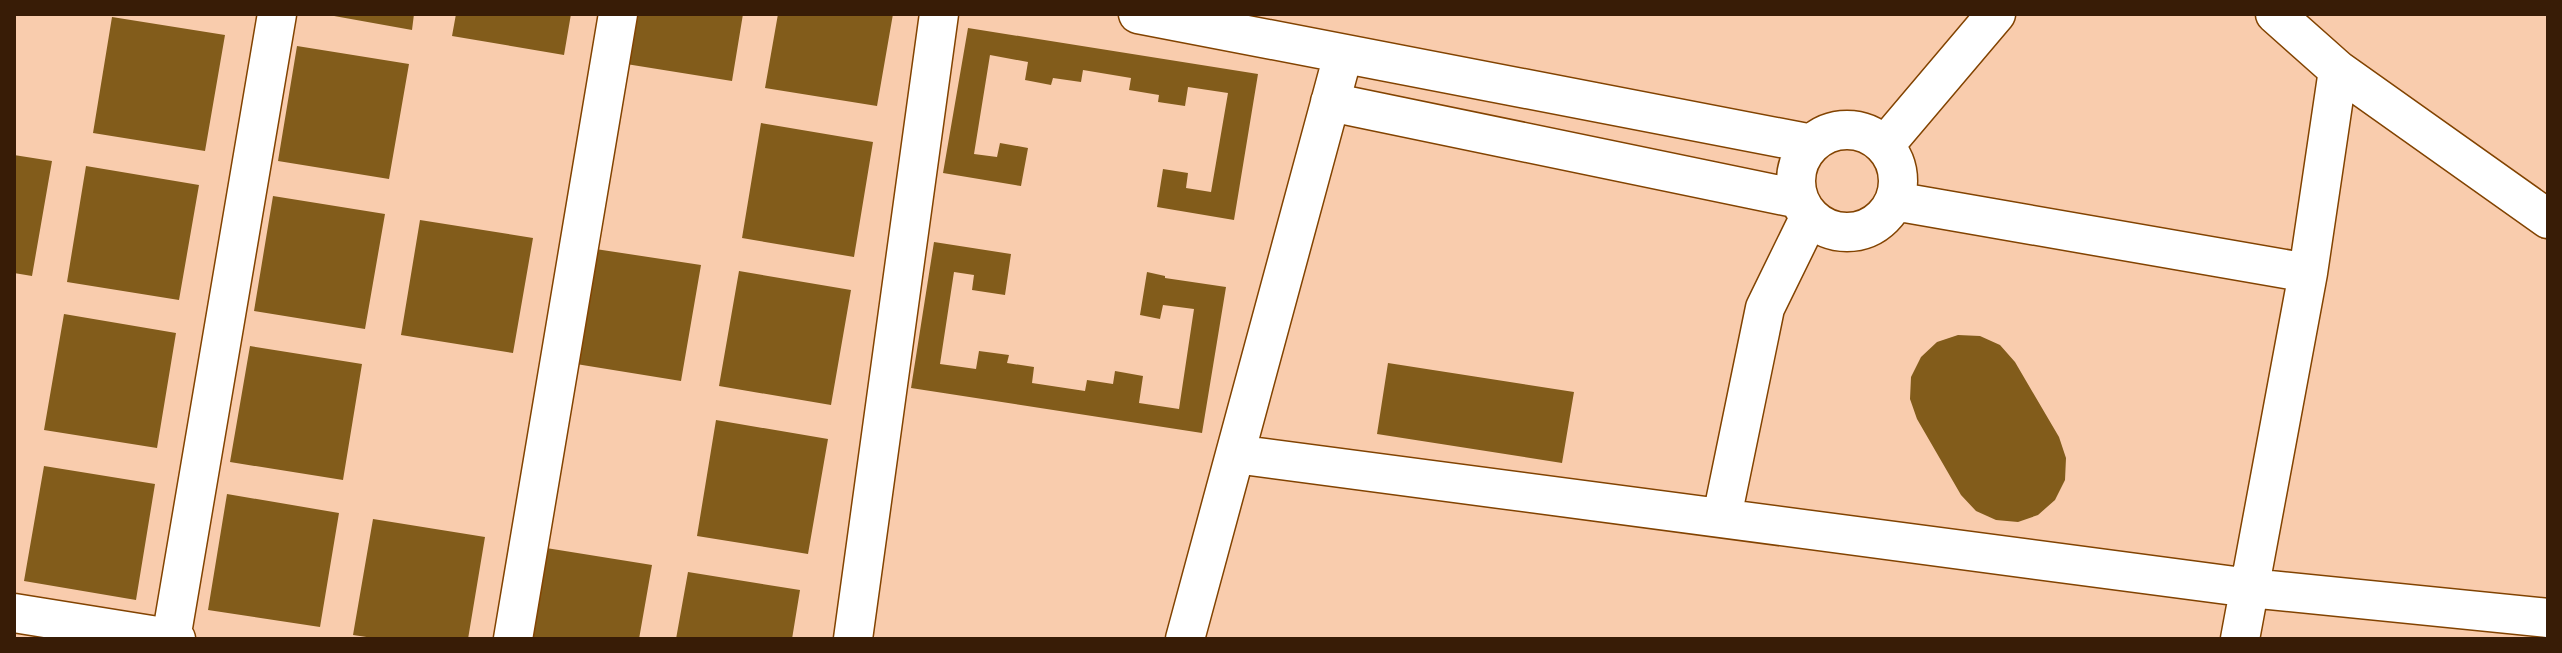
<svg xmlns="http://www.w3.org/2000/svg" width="2562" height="653" viewBox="0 0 2562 653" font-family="'PT Serif',serif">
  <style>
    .building { fill: #825c1b }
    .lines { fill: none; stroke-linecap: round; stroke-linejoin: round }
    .minor-casing { stroke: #824301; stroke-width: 41 }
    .minor { stroke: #fff; stroke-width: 38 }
  </style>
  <rect width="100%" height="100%" fill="#f9ccad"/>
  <path class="building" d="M 323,14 L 414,14 L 412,30 Z
    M 456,14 L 571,14 L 564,55 L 452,36 Z
    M 628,14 L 743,14 L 732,81 L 620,63 Z
    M 778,14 L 893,14 L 877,106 L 765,88 Z
    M 112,17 L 225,35 L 205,151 L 93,133 Z
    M 968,28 L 1258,74 L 1234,220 L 1157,207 L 1163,169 L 1188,173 L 1186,188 L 1211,192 L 1228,93 L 1188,87 L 1185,106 L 1158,102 L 1159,95 L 1129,90 L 1131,78 L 1083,70 L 1081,82 L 1053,78 L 1051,85 L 1025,80 L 1028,62 L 990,55 L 974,154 L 997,157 L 1000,143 L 1028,148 L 1021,186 L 943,173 Z
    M 297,46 L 409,64 L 389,179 L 278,161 Z
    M 761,123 L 873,142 L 854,257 L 742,238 Z
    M 14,155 L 52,161 L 32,276 L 14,273 Z
    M 86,166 L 199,185 L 179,300 L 67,282 Z
    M 273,196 L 385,214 L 365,329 L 254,311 Z
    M 420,220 L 533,238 L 513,353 L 401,335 Z
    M 934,242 L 1011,254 L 1005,295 L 972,290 L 974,275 L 954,272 L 940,364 L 976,369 L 979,351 L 1009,355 L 1007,363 L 1034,367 L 1032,383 L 1085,391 L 1087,380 L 1113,384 L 1115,371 L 1143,376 L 1139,403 L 1179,409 L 1194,309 L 1163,305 L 1160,319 L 1140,315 L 1147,272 L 1165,276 L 1165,278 L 1226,287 L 1202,433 L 911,388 Z
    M 589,248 L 701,265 L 681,381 L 570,363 Z
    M 739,271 L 851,290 L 831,405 L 719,386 Z
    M 64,314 L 176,333 L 157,448 L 44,430 Z
    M 1958,335 L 1980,336 L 2000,345 L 2015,362 L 2059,437 L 2066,458 L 2065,480 L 2055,500 L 2038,515 L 2018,522 L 1996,520 L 1976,511 L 1961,495 L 1917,419 L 1910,399 L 1911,377 L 1921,357 L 1937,342 Z
    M 250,346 L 362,364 L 343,480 L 230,462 Z
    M 1388,363 L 1574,392 L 1562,463 L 1377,434 Z
    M 716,420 L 828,439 L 808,554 L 697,536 Z
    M 44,466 L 155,484 L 136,600 L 24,581 Z
    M 227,494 L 339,513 L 320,627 L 208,610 Z
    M 373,519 L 485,537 L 468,639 L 380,639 L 353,635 Z
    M 540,547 L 652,565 L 639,639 L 525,639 Z
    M 688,572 L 800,590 L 792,639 L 676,639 Z"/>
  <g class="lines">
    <defs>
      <path id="minor" d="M 1138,14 L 1812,144
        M 2275,14 L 2338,70 L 2548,219
        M 1330,102 L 1799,199
        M1796 181a51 51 0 1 1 102 0a51 51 0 1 1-102 0Z
        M 1885,145 L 1996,14
        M 1894,201 L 2308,273
        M 1235,454 L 2250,588 L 2548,618
        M 1722,517 L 1765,308 L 1810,216
        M 14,613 L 176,639
        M 171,639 L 277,14
        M 513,639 L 618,14
        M 853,639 L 939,14
        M 1185,639 L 1343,55
        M 2240,639 L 2308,273 L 2338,70"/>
    </defs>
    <use href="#minor" class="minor-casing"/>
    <use href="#minor" class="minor"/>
  </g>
  <rect width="2562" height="653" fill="none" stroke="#381c06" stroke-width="32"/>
</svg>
